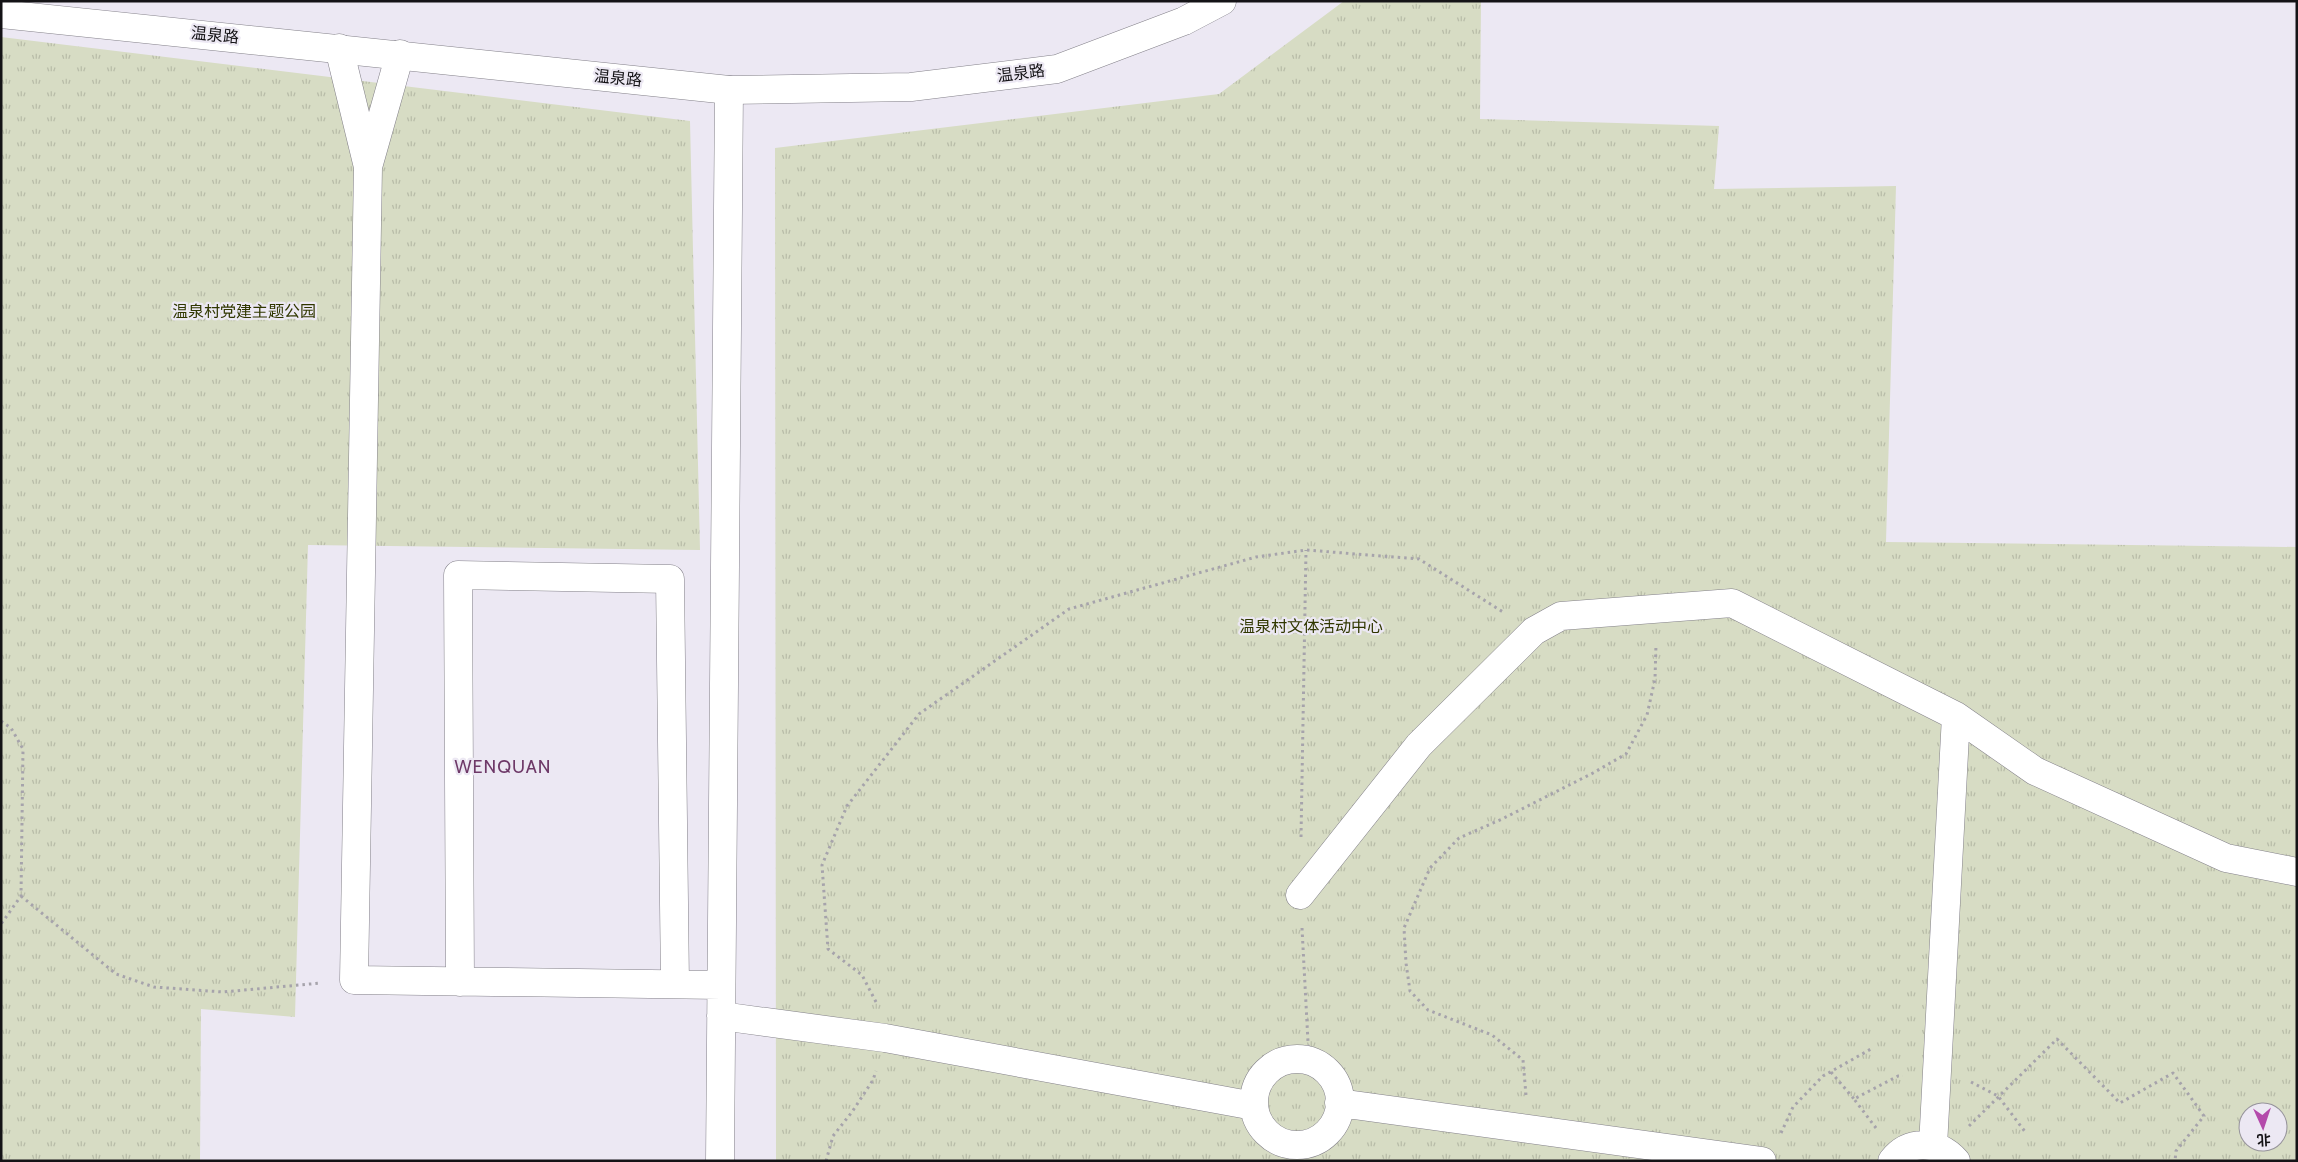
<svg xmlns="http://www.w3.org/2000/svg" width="2298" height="1162" viewBox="0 0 2298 1162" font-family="Cabin,'Noto Sans SC',sans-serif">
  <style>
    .park { fill: url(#park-tufts); fill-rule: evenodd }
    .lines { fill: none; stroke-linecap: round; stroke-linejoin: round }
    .minor-casing { stroke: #838089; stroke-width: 29 }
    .major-casing { stroke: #838089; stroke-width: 29 }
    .path { stroke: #a6a3ab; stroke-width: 3; stroke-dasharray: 2.5 4; stroke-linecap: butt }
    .minor { stroke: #fff; stroke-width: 28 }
    .major { stroke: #fff; stroke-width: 28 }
    .labels { text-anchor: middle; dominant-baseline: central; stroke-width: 4.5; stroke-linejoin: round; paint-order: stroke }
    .street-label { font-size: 16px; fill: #141316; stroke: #ece8f3 }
    .park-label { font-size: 16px; fill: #303700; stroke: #ece8f3 }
    .neighbourhood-label { font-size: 18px; letter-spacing: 1px; fill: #6e3968; stroke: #ece8f3 }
  </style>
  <defs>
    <pattern id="park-tufts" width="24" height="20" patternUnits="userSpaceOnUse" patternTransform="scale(1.25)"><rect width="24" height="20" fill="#d7dcc4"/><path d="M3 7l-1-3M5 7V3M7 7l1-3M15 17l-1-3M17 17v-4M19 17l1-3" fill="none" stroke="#b8bca8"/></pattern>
  </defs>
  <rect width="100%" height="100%" fill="#ece8f3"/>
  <path class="park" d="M 1344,1 L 1481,1 L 1480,119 L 1719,126 L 1714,189 L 1896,186 L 1886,542 L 2297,547 L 2297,1161 L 776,1161 L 775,148 L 1219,94 ZM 2248,1112 L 2278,1112 L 2278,1142 L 2248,1142 Z
    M 1,37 L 690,121 L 700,550 L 308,545 L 295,1017 L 201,1009 L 200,1161 L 1,1161 Z"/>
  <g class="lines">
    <defs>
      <path id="minor" d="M 339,48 L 368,167 L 400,54
        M 368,167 L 354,980 L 721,985
        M 1300,895 L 1419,745 L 1534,631 L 1561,616 L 1732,603 L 1956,716 L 2035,771 L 2226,858 L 2297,872
        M 460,982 L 458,575 L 670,579 L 675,984
        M 721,1016 L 885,1038 L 1254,1106
        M1254 1102a43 43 0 1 1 86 0a43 43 0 1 1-86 0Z
        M 1339,1103 L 1762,1161
        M 1933,1146 L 1956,716
        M 720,1161 L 729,90
        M 1892,1161 C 1909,1139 1938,1141 1956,1161"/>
      <path id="major" d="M 1,14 L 729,90 L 911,87 L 1057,69 L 1184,21 L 1222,1"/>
    </defs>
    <use href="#minor" class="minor-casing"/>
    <use href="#major" class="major-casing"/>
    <path class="path" d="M 1,721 L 11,728 L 23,749 L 21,896 L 1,924
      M 1301,837 L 1306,550
      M 21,896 L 116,974 L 154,987 L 223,992 L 321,983
      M 1302,928 L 1309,1061
      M 876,1002 L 862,975 L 828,949 L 822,865 L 847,806 L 919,714 L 1069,609 L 1256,557 L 1306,550 L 1419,559 L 1503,612
      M 1831,1072 L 1854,1099
      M 1971,1082 L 1998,1096 L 2026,1133
      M 1526,1095 L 1523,1060 L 1492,1035 L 1428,1010 L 1410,991 L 1406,963 L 1404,928 L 1430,868 L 1459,838 L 1502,819 L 1593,773 L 1626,754 L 1647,715 L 1655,679 L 1656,644
      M 1969,1126 L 2057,1039 L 2120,1103 L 2173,1073 L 2204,1116 L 2176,1151 L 2175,1161
      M 1876,1128 L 1854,1099 L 1898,1076 L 1903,1076
      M 1781,1133 L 1793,1107 L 1823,1076 L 1871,1049
      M 826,1161 L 833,1136 L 852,1112 L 873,1080 L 876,1071"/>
    <use href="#minor" class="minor"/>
    <use href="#major" class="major"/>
  </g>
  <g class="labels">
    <g class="street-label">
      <text transform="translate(215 35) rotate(6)">温泉路</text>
      <text transform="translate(1021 73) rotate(-7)">温泉路</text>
      <text transform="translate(618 78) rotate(6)">温泉路</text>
    </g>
    <g class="park-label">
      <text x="244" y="311">温泉村党建主题公园</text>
      <text x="1311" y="626">温泉村文体活动中心</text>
    </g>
    <g class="neighbourhood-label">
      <text x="503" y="767">WENQUAN</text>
    </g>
  </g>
  <rect width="2298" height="1162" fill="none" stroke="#141316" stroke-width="5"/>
  <g transform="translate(2263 1127) rotate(177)"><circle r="24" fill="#ece8f3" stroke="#96939b"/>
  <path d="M0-4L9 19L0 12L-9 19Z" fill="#b44aab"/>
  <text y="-8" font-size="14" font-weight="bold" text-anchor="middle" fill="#141316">北</text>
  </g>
</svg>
